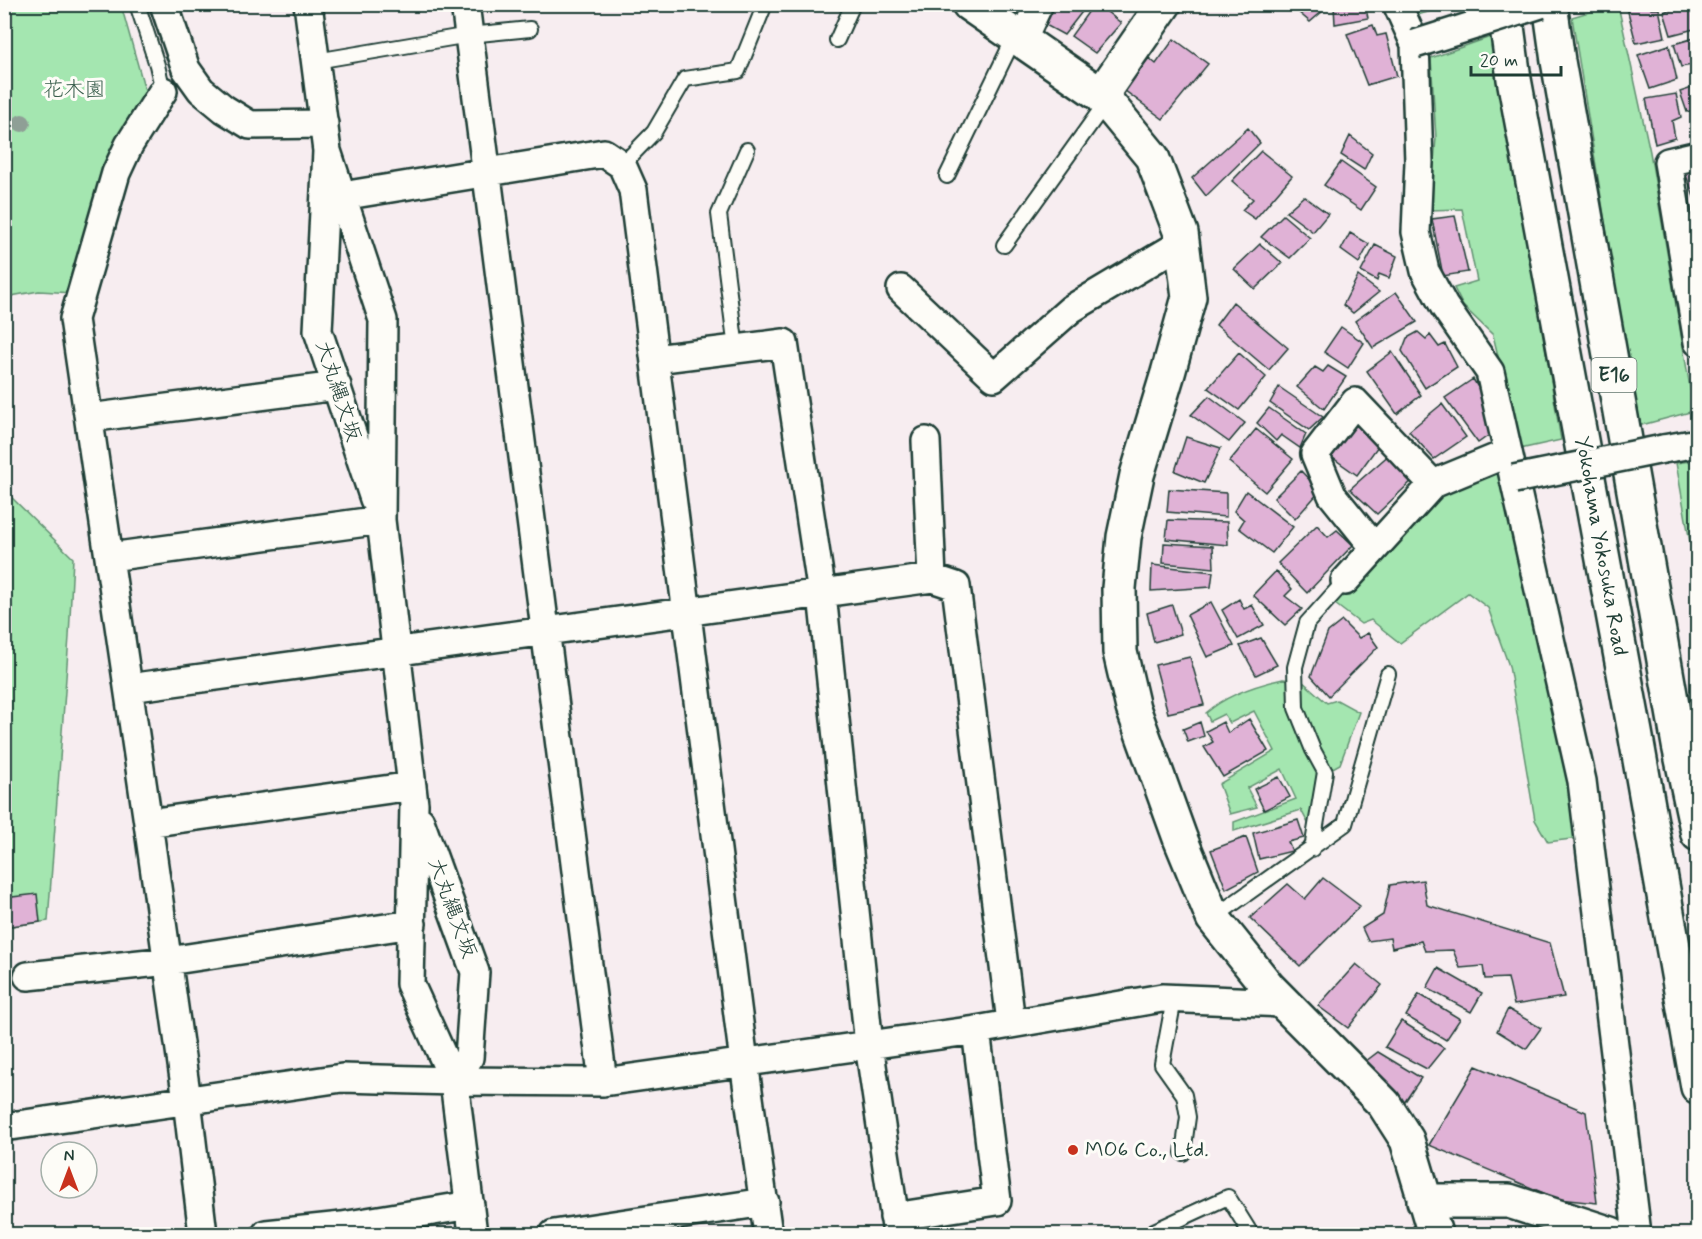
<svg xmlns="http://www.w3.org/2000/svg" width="1702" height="1239" viewBox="0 0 1702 1239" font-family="Mynerve,'Klee One',sans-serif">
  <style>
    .green { fill: #a4e6b0; stroke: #629272; stroke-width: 1.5 }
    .building { fill: #e0b2d6; stroke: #1f3d34; stroke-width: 1.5 }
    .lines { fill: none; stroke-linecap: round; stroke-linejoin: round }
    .lane-casing { stroke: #1f3d34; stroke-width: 18 }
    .street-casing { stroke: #1f3d34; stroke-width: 32 }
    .secondary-casing { stroke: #1f3d34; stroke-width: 38 }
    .highway-casing { stroke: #1f3d34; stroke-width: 38 }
    .lane { stroke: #fdfcf7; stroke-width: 14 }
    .street { stroke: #fdfcf7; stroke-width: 27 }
    .secondary { stroke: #fdfcf7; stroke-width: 33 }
    .highway { stroke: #fdfcf7; stroke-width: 33 }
    .street-bridge-casing { stroke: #1f3d34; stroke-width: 32; stroke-linecap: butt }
    .street-bridge { stroke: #fdfcf7; stroke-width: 27 }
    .tree { fill: #8f9f96 }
    .poi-dot { fill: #c8321e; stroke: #fdfcf7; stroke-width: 2 }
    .labels { text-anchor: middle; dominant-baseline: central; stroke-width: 6; stroke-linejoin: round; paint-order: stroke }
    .shield { fill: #fdfcf7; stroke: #62766e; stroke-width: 1.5 }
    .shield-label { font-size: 20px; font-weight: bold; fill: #1f3d34 }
    .park-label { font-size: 21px; fill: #3a5f4d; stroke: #fdfcf7 }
    .street-label { font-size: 21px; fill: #1f3d34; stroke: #fdfcf7 }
    .poi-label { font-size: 21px; fill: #1f3d34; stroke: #fdfcf7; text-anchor: start }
  </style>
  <rect width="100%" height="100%" fill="#f7edf0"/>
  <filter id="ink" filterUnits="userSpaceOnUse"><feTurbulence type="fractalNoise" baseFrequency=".0167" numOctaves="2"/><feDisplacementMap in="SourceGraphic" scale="12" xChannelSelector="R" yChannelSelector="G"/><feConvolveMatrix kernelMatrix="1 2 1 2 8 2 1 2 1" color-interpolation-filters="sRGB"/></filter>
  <g filter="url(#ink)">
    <path class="green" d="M 1414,4 L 1454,4 L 1454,5 L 1417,15 Z
      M 4,5 L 121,5 L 148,101 L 73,293 L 39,291 L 5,297 Z
      M 1612,5 L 1618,5 L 1650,152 L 1694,411 L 1638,426 L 1572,17 Z
      M 1493,36 L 1561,440 L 1520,449 L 1493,335 L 1463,306 L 1454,288 L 1477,281 L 1462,209 L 1430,210 L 1436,138 L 1431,58 Z
      M 1697,460 L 1698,460 L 1697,582 L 1676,463 Z
      M 1501,465 L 1579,838 L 1548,842 L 1535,820 L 1509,666 L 1488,608 L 1468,593 L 1400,643 L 1371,620 L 1361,624 L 1335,604 L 1438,491 Z
      M 4,490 L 73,558 L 69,637 L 48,921 L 5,927 Z
      M 1283,679 L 1302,681 L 1327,703 L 1337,700 L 1359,712 L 1340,764 L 1320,775 L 1309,825 L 1301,810 L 1234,831 L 1234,822 L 1296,799 L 1282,769 L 1247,788 L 1257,807 L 1230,814 L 1219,784 L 1275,751 L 1254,711 L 1230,723 L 1224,714 L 1210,721 L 1206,713 C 1227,694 1256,685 1283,679 Z"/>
    <path class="building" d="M 1050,4 L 1088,4 L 1064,35 L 1040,22 Z
      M 1094,4 L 1111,4 L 1106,11 L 1121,23 L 1095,53 L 1071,36 Z
      M 1305,4 L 1331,4 L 1310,22 L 1297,11 Z
      M 1341,4 L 1365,4 L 1368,18 L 1335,24 L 1334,6 Z
      M 1626,4 L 1650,4 L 1651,9 L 1659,9 L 1665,37 L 1636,43 Z
      M 1672,4 L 1691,4 L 1698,28 L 1671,35 L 1664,12 L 1673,8 Z
      M 1373,25 L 1377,36 L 1386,34 L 1397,76 L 1367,85 L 1347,34 Z
      M 1698,37 L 1698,64 L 1681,67 L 1674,44 Z
      M 1174,39 L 1208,64 L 1163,119 L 1124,90 L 1149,58 L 1156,64 Z
      M 1669,45 L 1677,80 L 1650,89 L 1638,55 Z
      M 1698,86 L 1698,108 L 1687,112 L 1680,92 Z
      M 1676,94 L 1681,117 L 1672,121 L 1675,138 L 1655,144 L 1646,99 Z
      M 1248,128 L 1260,143 L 1206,196 L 1192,178 Z
      M 1350,136 L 1372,153 L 1364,170 L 1341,155 Z
      M 1261,151 L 1292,176 L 1255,219 L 1242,210 L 1253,199 L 1232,181 Z
      M 1341,162 L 1376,187 L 1361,210 L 1324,185 Z
      M 1698,168 L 1698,208 L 1685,172 Z
      M 1304,196 L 1328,214 L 1313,232 L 1286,212 Z
      M 1283,215 L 1310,238 L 1290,258 L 1261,237 Z
      M 1455,216 L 1468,272 L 1443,276 L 1432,219 Z
      M 1350,233 L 1369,244 L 1359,263 L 1341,250 Z
      M 1260,244 L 1282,263 L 1255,289 L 1234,269 Z
      M 1375,245 L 1397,256 L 1389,278 L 1379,274 L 1377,281 L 1361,272 Z
      M 1358,276 L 1379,292 L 1353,313 L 1343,305 Z
      M 1396,292 L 1417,322 L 1373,348 L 1355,321 Z
      M 1233,302 L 1288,348 L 1269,370 L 1216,325 Z
      M 1341,327 L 1364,343 L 1348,368 L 1324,352 Z
      M 1418,332 L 1426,339 L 1430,335 L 1439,347 L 1445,344 L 1457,367 L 1425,388 L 1402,351 L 1407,338 Z
      M 1392,352 L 1421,395 L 1397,414 L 1367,371 Z
      M 1239,353 L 1266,377 L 1239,410 L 1208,388 Z
      M 1328,366 L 1346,377 L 1324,409 L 1297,387 L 1315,367 L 1323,372 Z
      M 1473,379 L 1482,394 L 1492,433 L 1478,443 L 1445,398 Z
      M 1279,387 L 1323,417 L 1309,430 L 1270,403 Z
      M 1209,396 L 1245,423 L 1229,442 L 1191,415 Z
      M 1442,404 L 1466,437 L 1434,459 L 1409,431 Z
      M 1269,408 L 1306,434 L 1300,448 L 1281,435 L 1276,441 L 1257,423 Z
      M 1352,419 L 1381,442 L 1357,475 L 1326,453 Z
      M 1256,429 L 1293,459 L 1265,492 L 1229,462 Z
      M 1186,437 L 1221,448 L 1204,483 L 1175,471 Z
      M 1391,453 L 1415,478 L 1377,514 L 1350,489 Z
      M 1301,471 L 1320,491 L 1295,519 L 1274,498 Z
      M 1169,489 L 1226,493 L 1226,517 L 1167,512 Z
      M 1246,491 L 1293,527 L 1272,553 L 1239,528 L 1244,520 L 1234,511 Z
      M 1168,520 L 1227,522 L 1228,545 L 1166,539 Z
      M 1317,525 L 1328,537 L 1337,530 L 1353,545 L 1307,593 L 1278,563 Z
      M 1164,543 L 1213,546 L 1214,568 L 1163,563 Z
      M 1152,565 L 1213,572 L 1211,587 L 1151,591 Z
      M 1276,571 L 1292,589 L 1285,596 L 1302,609 L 1285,625 L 1253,595 Z
      M 1239,599 L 1244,609 L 1252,605 L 1264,625 L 1238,639 L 1222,610 Z
      M 1211,602 L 1234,646 L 1207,657 L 1187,615 Z
      M 1172,605 L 1181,634 L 1154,642 L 1147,613 Z
      M 1342,621 L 1359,638 L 1368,633 L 1378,647 L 1329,696 L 1311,676 L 1328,632 Z
      M 1261,638 L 1277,665 L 1256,675 L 1240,646 Z
      M 1190,657 L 1204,705 L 1168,713 L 1155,665 Z
      M 1249,719 L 1268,751 L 1223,777 L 1204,747 L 1213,742 L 1206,731 L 1223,722 L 1228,733 Z
      M 1200,722 L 1204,736 L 1188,742 L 1183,729 Z
      M 1279,777 L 1290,797 L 1264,810 L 1254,789 Z
      M 1298,820 L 1304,838 L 1288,842 L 1292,851 L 1259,859 L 1253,833 Z
      M 1246,837 L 1258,872 L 1226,889 L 1211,850 Z
      M 1323,878 L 1360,906 L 1300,966 L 1250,918 L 1288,884 L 1305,899 Z
      M 1423,880 L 1427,905 L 1550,943 L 1564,997 L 1514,1005 L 1508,978 L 1485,979 L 1483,966 L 1460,968 L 1453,950 L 1425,951 L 1421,941 L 1392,948 L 1390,938 L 1368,941 L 1362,928 L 1383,915 L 1390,885 Z
      M 37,894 L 40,922 L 4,927 L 4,898 Z
      M 1356,964 L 1382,985 L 1348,1028 L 1318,1006 Z
      M 1438,968 L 1482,993 L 1471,1012 L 1427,988 Z
      M 1419,994 L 1460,1019 L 1446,1040 L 1406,1016 Z
      M 1508,1009 L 1541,1028 L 1526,1049 L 1497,1031 Z
      M 1401,1021 L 1444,1048 L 1427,1069 L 1385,1047 Z
      M 1378,1052 L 1421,1078 L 1404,1103 L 1366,1061 Z
      M 1476,1066 L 1586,1112 L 1597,1203 L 1558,1199 L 1429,1145 Z"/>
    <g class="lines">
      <defs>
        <path id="lane" d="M 137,4 L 157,65 L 163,91
          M 837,40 L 853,4
          M 316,61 L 469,35 L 530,29
          M 622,165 L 654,132 L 685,79 L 738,71 L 765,4
          M 947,176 L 1015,36
          M 1004,245 L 1107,101
          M 736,349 L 719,214 L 747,150
          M 1312,849 L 1325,772 L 1313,750 L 1296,708 L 1295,667 L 1307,623 L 1345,581
          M 1213,918 L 1345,824 L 1388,674
          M 1174,999 L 1162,1064 L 1184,1095 L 1188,1117 L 1183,1153
          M 1156,1234 L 1154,1231 L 1228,1197 L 1251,1234"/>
        <path id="street" d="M 164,4 L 186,69 L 201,90 L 224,109 L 250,125 L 324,124
          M 308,4 L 327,151 L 318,331 L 374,499
          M 465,4 L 603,1082
          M 1397,4 L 1415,44 L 1419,162 L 1416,232 L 1425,271 L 1444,306 L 1490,372 L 1582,781 L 1637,1234
          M 1022,40 L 1039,4
          M 163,91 L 129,145 L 116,173 L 74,319 L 148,823 L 187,1100 L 203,1234
          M 327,151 L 383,320 L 381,520 L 414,804 L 410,984 L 454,1081 L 473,1234
          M 1698,155 L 1668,162 L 1698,342
          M 342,196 L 604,153 L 622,165 L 633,190 L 744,1062 L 768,1234
          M 901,289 L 994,377 L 1071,309 L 1182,243
          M 655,359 L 784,343 L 822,594 L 869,1045 L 897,1234
          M 89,418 L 337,386
          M 926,441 L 932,578 L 956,586 L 1011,1022
          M 1663,449 L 1698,443
          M 1374,547 L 1332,495 L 1315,454 L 1355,402 L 1433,484 L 1508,453
          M 110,557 L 381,520
          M 1345,581 L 1433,484
          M 129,688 L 932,578
          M 420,821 L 475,972 L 469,1058 L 454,1081
          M 148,823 L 412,786
          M 28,976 L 168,961 L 412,924
          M 4,1127 L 342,1078 L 454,1081 L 603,1082 L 976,1030 L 1162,998 L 1284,1003
          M 894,1217 L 997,1201 L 976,1030
          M 266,1234 L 342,1226 L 470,1205
          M 554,1234 L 765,1202"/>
        <path id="secondary" d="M 969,4 L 1101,95 L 1152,157 L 1181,233 L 1189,297 L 1168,373 L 1137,475 L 1124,537 L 1119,588 L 1120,652 L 1133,708 L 1180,838 L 1213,918 L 1269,988 L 1384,1104 L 1407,1140 L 1435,1234
          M 1101,95 L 1164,4
          M 1424,1201 L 1509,1201 L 1611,1234"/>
        <path id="highway" d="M 1504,4 L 1514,79 L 1635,732 L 1698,1087
          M 1550,4 L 1558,61 L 1679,745 L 1698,834"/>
      </defs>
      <use href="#lane" class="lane-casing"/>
      <use href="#street" class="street-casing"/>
      <use href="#secondary" class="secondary-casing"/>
      <use href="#highway" class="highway-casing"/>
      <use href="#lane" class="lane"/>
      <use href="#street" class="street"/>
      <use href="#secondary" class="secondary"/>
      <use href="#highway" class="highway"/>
      <defs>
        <path id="street-bridge" d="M 1415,44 L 1541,4
          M 1514,479 L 1663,449"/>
      </defs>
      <use href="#street-bridge" class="street-bridge-casing"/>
      <use href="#street-bridge" class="street-bridge"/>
    </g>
    <circle class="tree" cx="22" cy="123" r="9"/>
  </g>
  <circle class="poi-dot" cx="1073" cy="1150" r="6"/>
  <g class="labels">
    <rect class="shield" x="1591.5" y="358" width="45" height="34" rx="4.5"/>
    <g class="shield-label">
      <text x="1614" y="375">E16</text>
    </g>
    <g class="park-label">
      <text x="74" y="90">花木園</text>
    </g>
    <g class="street-label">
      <text transform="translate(338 391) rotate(72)">大丸縄文坂</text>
      <text transform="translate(1601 546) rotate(80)">Yokohama Yokosuka Road</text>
      <text transform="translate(452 908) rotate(70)">大丸縄文坂</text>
    </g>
    <g class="poi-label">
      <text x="1085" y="1150">MO6 Co., Ltd.</text>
    </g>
  </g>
  <rect width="1702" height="1239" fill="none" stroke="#fdfcf7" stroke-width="24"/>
  <rect x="12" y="12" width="1678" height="1215" fill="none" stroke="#1f3d34" stroke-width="2" filter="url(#ink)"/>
  <g transform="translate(69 1170)"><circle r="28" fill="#fdfcf7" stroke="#a4b0a9" stroke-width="1.5"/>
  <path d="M0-4.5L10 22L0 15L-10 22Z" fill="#c8321e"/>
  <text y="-9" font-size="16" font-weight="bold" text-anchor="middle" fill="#1f3d34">N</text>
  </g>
  <path d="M1471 66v9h90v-9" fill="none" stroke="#1f3d34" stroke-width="3"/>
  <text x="1480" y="66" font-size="18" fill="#1f3d34" stroke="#fdfcf7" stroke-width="4.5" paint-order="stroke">20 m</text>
</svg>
